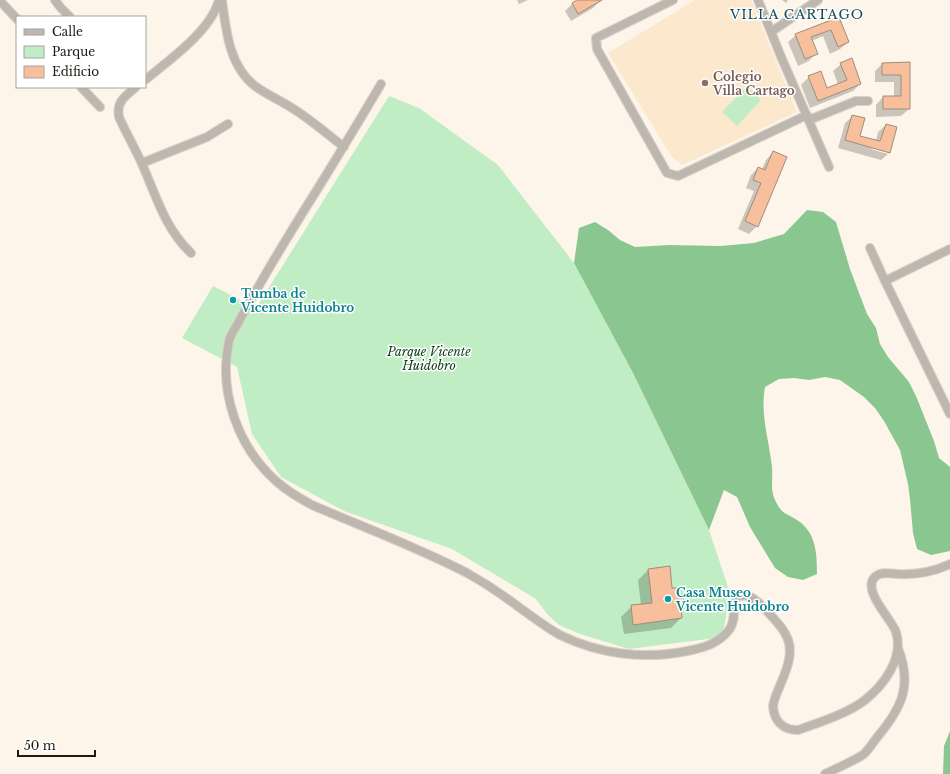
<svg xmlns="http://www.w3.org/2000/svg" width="950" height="774" viewBox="0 0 950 774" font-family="'Libre Baskerville',serif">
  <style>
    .built { fill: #fbe8cd }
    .green { fill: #c1edc4 }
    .forest { fill: #8ac790 }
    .shadow { fill: #0003 }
    .building { fill: #f7bf9b; stroke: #a08c7f }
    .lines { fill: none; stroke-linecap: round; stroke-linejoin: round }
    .street-casing { stroke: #d9d2c7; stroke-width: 10 }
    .street { stroke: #beb7af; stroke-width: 8 }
    .education-dot { fill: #8d6e63; stroke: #fff; stroke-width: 1.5 }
    .culture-dot { fill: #0f9aa8; stroke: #fff; stroke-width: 1.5 }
    .labels { text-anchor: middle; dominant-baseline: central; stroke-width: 3; stroke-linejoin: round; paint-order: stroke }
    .education-label { font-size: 12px; font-weight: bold; fill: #785e54; stroke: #fff; text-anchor: start }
    .culture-label { font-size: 12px; font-weight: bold; fill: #0d838f; stroke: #fff; text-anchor: start }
    .park-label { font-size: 12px; font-style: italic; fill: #0d3a17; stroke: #fff }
    .neighbourhood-label { font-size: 13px; letter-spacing: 1px; fill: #174a5b; stroke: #fff }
  </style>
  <rect width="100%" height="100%" fill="#fdf5e9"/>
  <path class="built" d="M 695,0 L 751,0 L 797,112 L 682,165 L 672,157 L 608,53 Z"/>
  <path class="green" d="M 747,86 L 761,100 L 737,126 L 722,112 Z
    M 389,96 L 419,108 L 498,165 L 574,263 L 633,373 L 709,530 L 730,593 L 724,628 L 716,638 L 629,649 L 580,634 L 559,625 L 547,614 L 536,599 L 452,549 L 344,511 L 281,477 L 252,434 L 237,367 L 182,338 L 213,286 L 256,308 Z"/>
  <path class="forest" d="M 807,210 L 823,212 L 836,222 L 850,269 L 867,314 L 876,328 L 880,344 L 888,357 L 909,382 L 916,396 L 934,441 L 939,458 L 950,467 L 950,551 L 931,555 L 917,549 L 913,533 L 910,499 L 908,484 L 900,450 L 884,421 L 875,408 L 864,397 L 840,380 L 825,377 L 809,380 L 794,378 L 779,379 L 765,387 C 760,415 769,439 772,467 C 773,477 770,490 775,500 C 782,515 785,512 797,520 C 816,532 817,553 817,574 L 803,580 L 788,577 L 775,568 L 750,527 L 737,497 L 724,490 L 709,530 L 633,373 L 574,263 L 579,228 L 595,222 L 608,230 L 620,240 L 635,247 L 669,245 L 720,246 L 754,243 L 784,234 Z
    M 950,731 L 950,774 L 943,774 L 944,746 Z"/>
  <path class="shadow" d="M 517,0 L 528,0 L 519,4 Z
    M 579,0 L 601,0 L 593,8 L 571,21 L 565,11 L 572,4 Z
    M 782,0 L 788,0 L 786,3 Z
    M 838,18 L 848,42 L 840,49 L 830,54 L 823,36 L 812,41 L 816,53 L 809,61 L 798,66 L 788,42 L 796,35 Z
    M 909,63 L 909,109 L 901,116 L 876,117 L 876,105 L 883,97 L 894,97 L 894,82 L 875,82 L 875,71 L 882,64 Z
    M 841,64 L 860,84 L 853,91 L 810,108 L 801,85 L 809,77 L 827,89 L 838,84 L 833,71 Z
    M 853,116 L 859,136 L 876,141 L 878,132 L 886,125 L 896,128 L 871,149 L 888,154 L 881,160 L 838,148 L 845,123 Z
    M 773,152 L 757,226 L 749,234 L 738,229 L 754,191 L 746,188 L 751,175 L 758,168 L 762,169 L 766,160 Z
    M 648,570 L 671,589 L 683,605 L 680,608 L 681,618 L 671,628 L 624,634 L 621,617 L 632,606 L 641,605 L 638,580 Z"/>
  <path class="building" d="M 577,0 L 602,0 L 578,14 L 572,3 Z
    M 839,17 L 849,42 L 838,47 L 831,30 L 811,37 L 818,54 L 805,59 L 795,34 Z
    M 852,58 L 861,84 L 818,101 L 808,76 L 821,71 L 827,88 L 847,80 L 840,63 Z
    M 910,62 L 910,109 L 883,109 L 883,96 L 901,96 L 901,75 L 882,75 L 882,63 Z
    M 852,115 L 865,118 L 860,136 L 880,141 L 886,124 L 897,127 L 890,153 L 845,140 Z
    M 773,151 L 787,157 L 758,227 L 745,221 L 761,183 L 753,180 L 758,167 L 765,170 Z
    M 670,566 L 672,588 L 677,588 L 678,595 L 683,595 L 684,605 L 681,606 L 682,618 L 633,625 L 631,605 L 652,603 L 648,569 Z"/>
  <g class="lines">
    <defs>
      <path id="street" d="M 55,0 L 61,8 L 70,17
        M 222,0 C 226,30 229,66 255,86 C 267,95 280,100 292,108 C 310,119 327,134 344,147
        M 673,0 L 596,38 L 597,49 L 667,173 L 678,176 L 807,115
        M 758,0 L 782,59 L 829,167
        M 0,1 L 17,19
        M 771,32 L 818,0
        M 145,80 C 169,60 211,31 219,0
        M 381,84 C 361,118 341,151 320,185 C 298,220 276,255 256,291 C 249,302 243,314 237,325 C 234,330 230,336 229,341 C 218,392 238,447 276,481 C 287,491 299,498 312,505 C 363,527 417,547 467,573 C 485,583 503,595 520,608 C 533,617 545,627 560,635 C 599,654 644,660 687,651 C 703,648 718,644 729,630 C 736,621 733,609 735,598 C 746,592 754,598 762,606 C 790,635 798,644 781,683 C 778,691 774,698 773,706 C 774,721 783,730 798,730 C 818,723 849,713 865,700 C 884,685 904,658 896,632 C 891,618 860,589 876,576 C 882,571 890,574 897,574 C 916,575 933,572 950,564
        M 81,87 L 100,107
        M 136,87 C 125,96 116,102 119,117 C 126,133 135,148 142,164 C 156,195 165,229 191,253
        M 809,120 L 856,101 L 868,101
        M 142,163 L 207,137 L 228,124
        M 870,248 L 885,281 L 950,414
        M 885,281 L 950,249
        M 825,774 C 835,769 856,760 864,754 C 869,749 874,741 879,735 C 903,706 912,684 898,648"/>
    </defs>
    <use href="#street" class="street-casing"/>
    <use href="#street" class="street"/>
  </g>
  <circle class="education-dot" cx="705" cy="83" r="4"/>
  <g class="culture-dot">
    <circle cx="233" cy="300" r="4"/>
    <circle cx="668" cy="599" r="4"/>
  </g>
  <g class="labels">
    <g class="education-label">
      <text x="713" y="76">Colegio<tspan x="713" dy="14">Villa Cartago</tspan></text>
    </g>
    <g class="culture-label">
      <text x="241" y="293">Tumba de<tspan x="241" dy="14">Vicente Huidobro</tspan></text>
      <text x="676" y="592">Casa Museo<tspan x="676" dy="14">Vicente Huidobro</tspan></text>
    </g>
    <g class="park-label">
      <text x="429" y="351">Parque Vicente<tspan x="429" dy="14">Huidobro</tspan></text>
    </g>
    <g class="neighbourhood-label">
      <text x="797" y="14">VILLA CARTAGO</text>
    </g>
  </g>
  <rect x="16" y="16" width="130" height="72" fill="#ffffff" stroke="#a5a3a0"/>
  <rect x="24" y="29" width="20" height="6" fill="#beb7af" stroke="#a5a3a0"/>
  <text x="52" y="36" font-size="12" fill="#1e1912">Calle</text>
  <rect x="24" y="46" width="20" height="12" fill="#c1edc4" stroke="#a5a3a0"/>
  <text x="52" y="56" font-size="12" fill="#1e1912">Parque</text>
  <rect x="24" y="66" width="20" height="12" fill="#f7bf9b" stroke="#a5a3a0"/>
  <text x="52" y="76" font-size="12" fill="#1e1912">Edificio</text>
  <path d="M18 750v6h77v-6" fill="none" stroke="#1e1912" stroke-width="2"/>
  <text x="24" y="750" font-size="12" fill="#1e1912" stroke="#ffffff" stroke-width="3" paint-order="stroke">50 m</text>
</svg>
